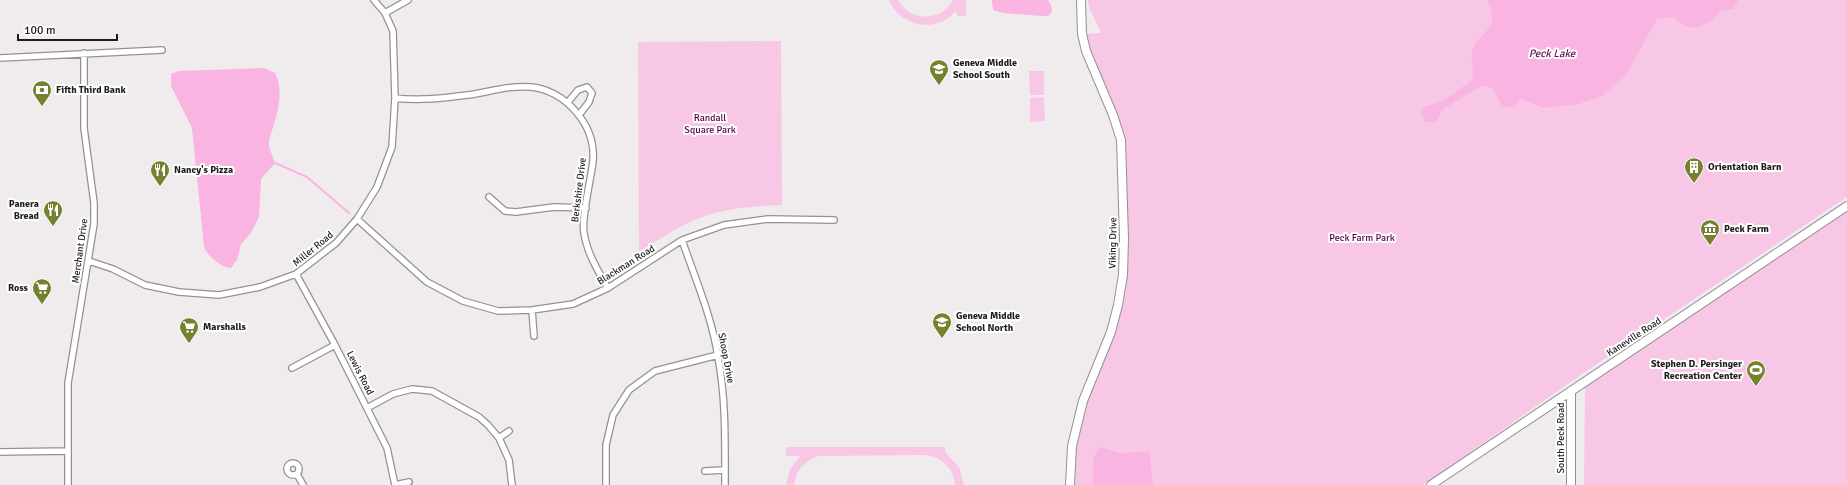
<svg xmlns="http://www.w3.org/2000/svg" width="1847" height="485" viewBox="0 0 1847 485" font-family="Signika,sans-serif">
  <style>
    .green { fill: #f8c7e6 }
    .water { fill: #f9b4e1 }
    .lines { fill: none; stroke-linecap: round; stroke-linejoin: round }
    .stream { stroke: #f9b4e1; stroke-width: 2 }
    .street-casing { stroke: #949093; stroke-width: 8 }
    .secondary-casing { stroke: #949093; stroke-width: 10 }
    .street { stroke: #fff; stroke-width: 5.5 }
    .secondary { stroke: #fff; stroke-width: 8 }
    .labels { text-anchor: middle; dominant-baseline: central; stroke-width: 4; stroke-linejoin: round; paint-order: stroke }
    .poi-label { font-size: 10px; font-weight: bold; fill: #1e1c1d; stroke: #fff; text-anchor: start }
    .park-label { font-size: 10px; fill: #550342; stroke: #fff }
    .street-label { font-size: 10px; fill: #1e1c1d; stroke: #fff }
    .water-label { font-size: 11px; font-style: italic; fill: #641650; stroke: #fff }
  </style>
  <rect width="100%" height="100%" fill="#f0ecee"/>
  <path class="green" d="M 889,0 L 898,0 C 910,22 941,22 953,0 L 966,0 L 966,16 L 957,16 L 956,11 C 937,34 900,27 889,0 Z
    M 1088,0 L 1847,0 L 1847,197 L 1585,372 L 1423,485 L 1070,485 L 1072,446 L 1097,370 L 1123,275 L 1121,140 L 1082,34 L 1101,33 L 1089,7 Z
    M 781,41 L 782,205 C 759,206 737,207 715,213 C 687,220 663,237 639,252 L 638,42 Z
    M 1029,71 L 1044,71 L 1044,95 L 1030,95 Z
    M 1044,97 L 1045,121 L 1030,122 L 1030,98 Z
    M 1847,210 L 1847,485 L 1584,485 L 1585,386 Z
    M 786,447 L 945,447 L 945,452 L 959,467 L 964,485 L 955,485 C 954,468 941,457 925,455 L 818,456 C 805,461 796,470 794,485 L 786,485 L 790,469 L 800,456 L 786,456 Z"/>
  <path class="water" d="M 992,0 L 1048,0 L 1051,5 L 1052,12 L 1048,16 L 1042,16 L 1003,13 L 993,10 Z
    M 1488,0 L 1738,0 L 1733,9 L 1722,10 L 1710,22 L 1695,28 L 1685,26 L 1673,17 L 1657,19 L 1626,75 L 1602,96 L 1579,104 L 1543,108 L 1521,99 L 1511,108 L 1502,106 L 1493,89 L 1487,86 L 1479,87 L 1442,110 L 1437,121 L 1433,123 L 1424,121 L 1421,112 L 1423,107 L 1443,101 L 1472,80 C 1475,70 1470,62 1472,52 C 1474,39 1489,33 1492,21 C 1493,14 1490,7 1488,0 Z
    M 264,68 L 275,73 C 286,95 275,119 269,141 L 269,147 L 275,163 L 261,179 L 259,217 L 251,233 L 241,244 L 237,260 L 231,268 C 221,268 208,256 204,247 L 192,128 L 171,86 L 171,74 L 179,71 Z
    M 1100,447 L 1119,453 L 1148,452 L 1150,456 L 1153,485 L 1094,485 C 1092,474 1091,455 1100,447 Z"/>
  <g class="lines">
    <path class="stream" d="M 275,163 L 307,177 L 349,213"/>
    <defs>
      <path id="street" d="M 385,13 L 408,0
        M 0,58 L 162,50
        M 395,98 C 420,101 444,98 468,95 C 489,92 509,85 531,87 C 566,91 596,125 593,161 C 591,180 581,217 584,233 C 587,253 598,271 608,288
        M 568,102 L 578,90 L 587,87 L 592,93 L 589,102 L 579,115
        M 489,197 L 505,211 L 516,212 L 554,207 L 586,208
        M 357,219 L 427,282 L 463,301 L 498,311 L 532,310 L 573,304 L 608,288 L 682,240 L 724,225 L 768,219 L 834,220
        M 682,240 C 695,278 712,317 718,357 C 726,399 725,442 725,485
        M 89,261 L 113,269 L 145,285 L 179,292 L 219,295 L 260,287 L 296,274 L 336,243 L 357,219 L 377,187 L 392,147 L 395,98 L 393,31 L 385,13 L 374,0
        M 296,274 L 335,345 L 387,448 L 395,485
        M 532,310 L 534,336
        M 292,368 L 335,345
        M 367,408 L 393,394 L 412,389 L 432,391 L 479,417 L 488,425 L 499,438 L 509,460 L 512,485
        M 499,438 L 509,431
        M 0,452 L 67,451
        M287 469a6 6 0 1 1 12 0a6 6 0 1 1-12 0Z
        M 705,471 L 725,470
        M 297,474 L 303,485
        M 68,485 L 68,383 L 94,224 L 94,203 L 84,128 L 84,53
        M 395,485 L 409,482
        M 606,485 L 606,445 L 613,415 L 629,390 L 655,371 L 718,355"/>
      <path id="secondary" d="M 1070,485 L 1072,446 L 1083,401 L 1111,332 L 1118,305 L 1123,275 L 1124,239 L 1121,140 L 1113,115 L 1086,51 L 1082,34 L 1081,0
        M 1431,485 L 1847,206
        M 1571,485 L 1571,391"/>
    </defs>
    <use href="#street" class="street-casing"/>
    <use href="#secondary" class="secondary-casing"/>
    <use href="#street" class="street"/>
    <use href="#secondary" class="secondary"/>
  </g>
  <defs>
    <symbol id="school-pin" viewBox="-11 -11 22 30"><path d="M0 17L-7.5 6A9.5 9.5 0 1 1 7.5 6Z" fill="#75812e" stroke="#fff"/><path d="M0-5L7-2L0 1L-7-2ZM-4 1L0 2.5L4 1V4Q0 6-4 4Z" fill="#fff"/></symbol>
    <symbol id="bank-pin" viewBox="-11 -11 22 30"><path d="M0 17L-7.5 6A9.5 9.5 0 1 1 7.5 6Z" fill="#75812e" stroke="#fff"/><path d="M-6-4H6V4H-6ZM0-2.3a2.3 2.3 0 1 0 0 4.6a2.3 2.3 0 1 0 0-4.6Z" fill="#fff"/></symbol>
    <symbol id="building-pin" viewBox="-11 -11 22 30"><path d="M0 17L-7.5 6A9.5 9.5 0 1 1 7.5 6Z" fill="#75812e" stroke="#fff"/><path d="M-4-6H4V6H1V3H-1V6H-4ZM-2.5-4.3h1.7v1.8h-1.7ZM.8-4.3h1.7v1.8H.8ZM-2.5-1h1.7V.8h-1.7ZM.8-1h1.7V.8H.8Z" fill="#fff"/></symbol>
    <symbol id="restaurant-pin" viewBox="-11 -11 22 30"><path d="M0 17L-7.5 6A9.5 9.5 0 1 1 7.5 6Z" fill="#75812e" stroke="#fff"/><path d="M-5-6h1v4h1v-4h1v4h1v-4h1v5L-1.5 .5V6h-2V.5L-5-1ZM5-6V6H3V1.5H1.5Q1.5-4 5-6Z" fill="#fff"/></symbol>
    <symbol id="museum-pin" viewBox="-11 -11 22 30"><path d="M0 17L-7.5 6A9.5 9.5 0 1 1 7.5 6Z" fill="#75812e" stroke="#fff"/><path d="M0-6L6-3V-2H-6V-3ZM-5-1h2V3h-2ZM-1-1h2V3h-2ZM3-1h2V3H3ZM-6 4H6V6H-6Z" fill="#fff"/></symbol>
    <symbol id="supermarket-pin" viewBox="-11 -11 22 30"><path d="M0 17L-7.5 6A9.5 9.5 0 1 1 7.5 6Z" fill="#75812e" stroke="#fff"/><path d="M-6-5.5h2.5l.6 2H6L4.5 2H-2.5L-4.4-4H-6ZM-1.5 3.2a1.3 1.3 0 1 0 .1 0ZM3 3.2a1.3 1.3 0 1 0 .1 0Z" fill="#fff"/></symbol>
    <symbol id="stadium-pin" viewBox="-11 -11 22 30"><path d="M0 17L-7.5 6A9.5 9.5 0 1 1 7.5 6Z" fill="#75812e" stroke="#fff"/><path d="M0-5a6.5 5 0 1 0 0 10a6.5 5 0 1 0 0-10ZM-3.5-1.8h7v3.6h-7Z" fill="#fff"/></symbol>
  </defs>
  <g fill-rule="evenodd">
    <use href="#school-pin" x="928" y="58" width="22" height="30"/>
    <use href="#bank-pin" x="31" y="79" width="22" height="30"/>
    <use href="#building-pin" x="1683" y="156" width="22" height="30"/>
    <use href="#restaurant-pin" x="149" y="159" width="22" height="30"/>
    <use href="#restaurant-pin" x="42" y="199" width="22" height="30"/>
    <use href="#museum-pin" x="1699" y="218" width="22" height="30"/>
    <use href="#supermarket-pin" x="31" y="277" width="22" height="30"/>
    <use href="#school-pin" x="931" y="311" width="22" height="30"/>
    <use href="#supermarket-pin" x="178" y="316" width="22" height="30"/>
    <use href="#stadium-pin" x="1745" y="359" width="22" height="30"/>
  </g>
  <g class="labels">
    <g class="poi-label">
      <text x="953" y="63">Geneva Middle<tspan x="953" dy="12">School South</tspan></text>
      <text x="56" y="90">Fifth Third Bank</text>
      <text x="1708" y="167">Orientation Barn</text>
      <text x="174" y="170">Nancy's Pizza</text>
      <text x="39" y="204" text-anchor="end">Panera<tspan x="39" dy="12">Bread</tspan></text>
      <text x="1724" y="229">Peck Farm</text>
      <text x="28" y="288" text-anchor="end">Ross</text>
      <text x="956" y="316">Geneva Middle<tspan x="956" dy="12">School North</tspan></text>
      <text x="203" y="327">Marshalls</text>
      <text x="1742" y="364" text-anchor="end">Stephen D. Persinger<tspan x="1742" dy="12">Recreation Center</tspan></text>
    </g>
    <g class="park-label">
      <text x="710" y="118">Randall<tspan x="710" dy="12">Square Park</tspan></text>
      <text x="1362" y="238">Peck Farm Park</text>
    </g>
    <g class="street-label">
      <text transform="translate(579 190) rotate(-83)">Berkshire Drive</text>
      <text transform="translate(1113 243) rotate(-89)">Viking Drive</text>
      <text transform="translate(313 249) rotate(-39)">Miller Road</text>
      <text transform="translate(80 251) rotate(-82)">Merchant Drive</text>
      <text transform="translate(626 265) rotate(-32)">Blackman Road</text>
      <text transform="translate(1634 337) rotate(-33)">Kaneville Road</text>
      <text transform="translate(726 358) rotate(79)">Shoop Drive</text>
      <text transform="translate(360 373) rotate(63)">Lewis Road</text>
      <text transform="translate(1561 438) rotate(-90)">South Peck Road</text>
    </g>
    <g class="water-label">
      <text x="1552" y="53">Peck Lake</text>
    </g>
  </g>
  <path d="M18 34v6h99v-6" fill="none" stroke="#1e1c1d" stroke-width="2"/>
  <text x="24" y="34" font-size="12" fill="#1e1c1d" stroke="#ffffff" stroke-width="3" paint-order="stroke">100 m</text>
</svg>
